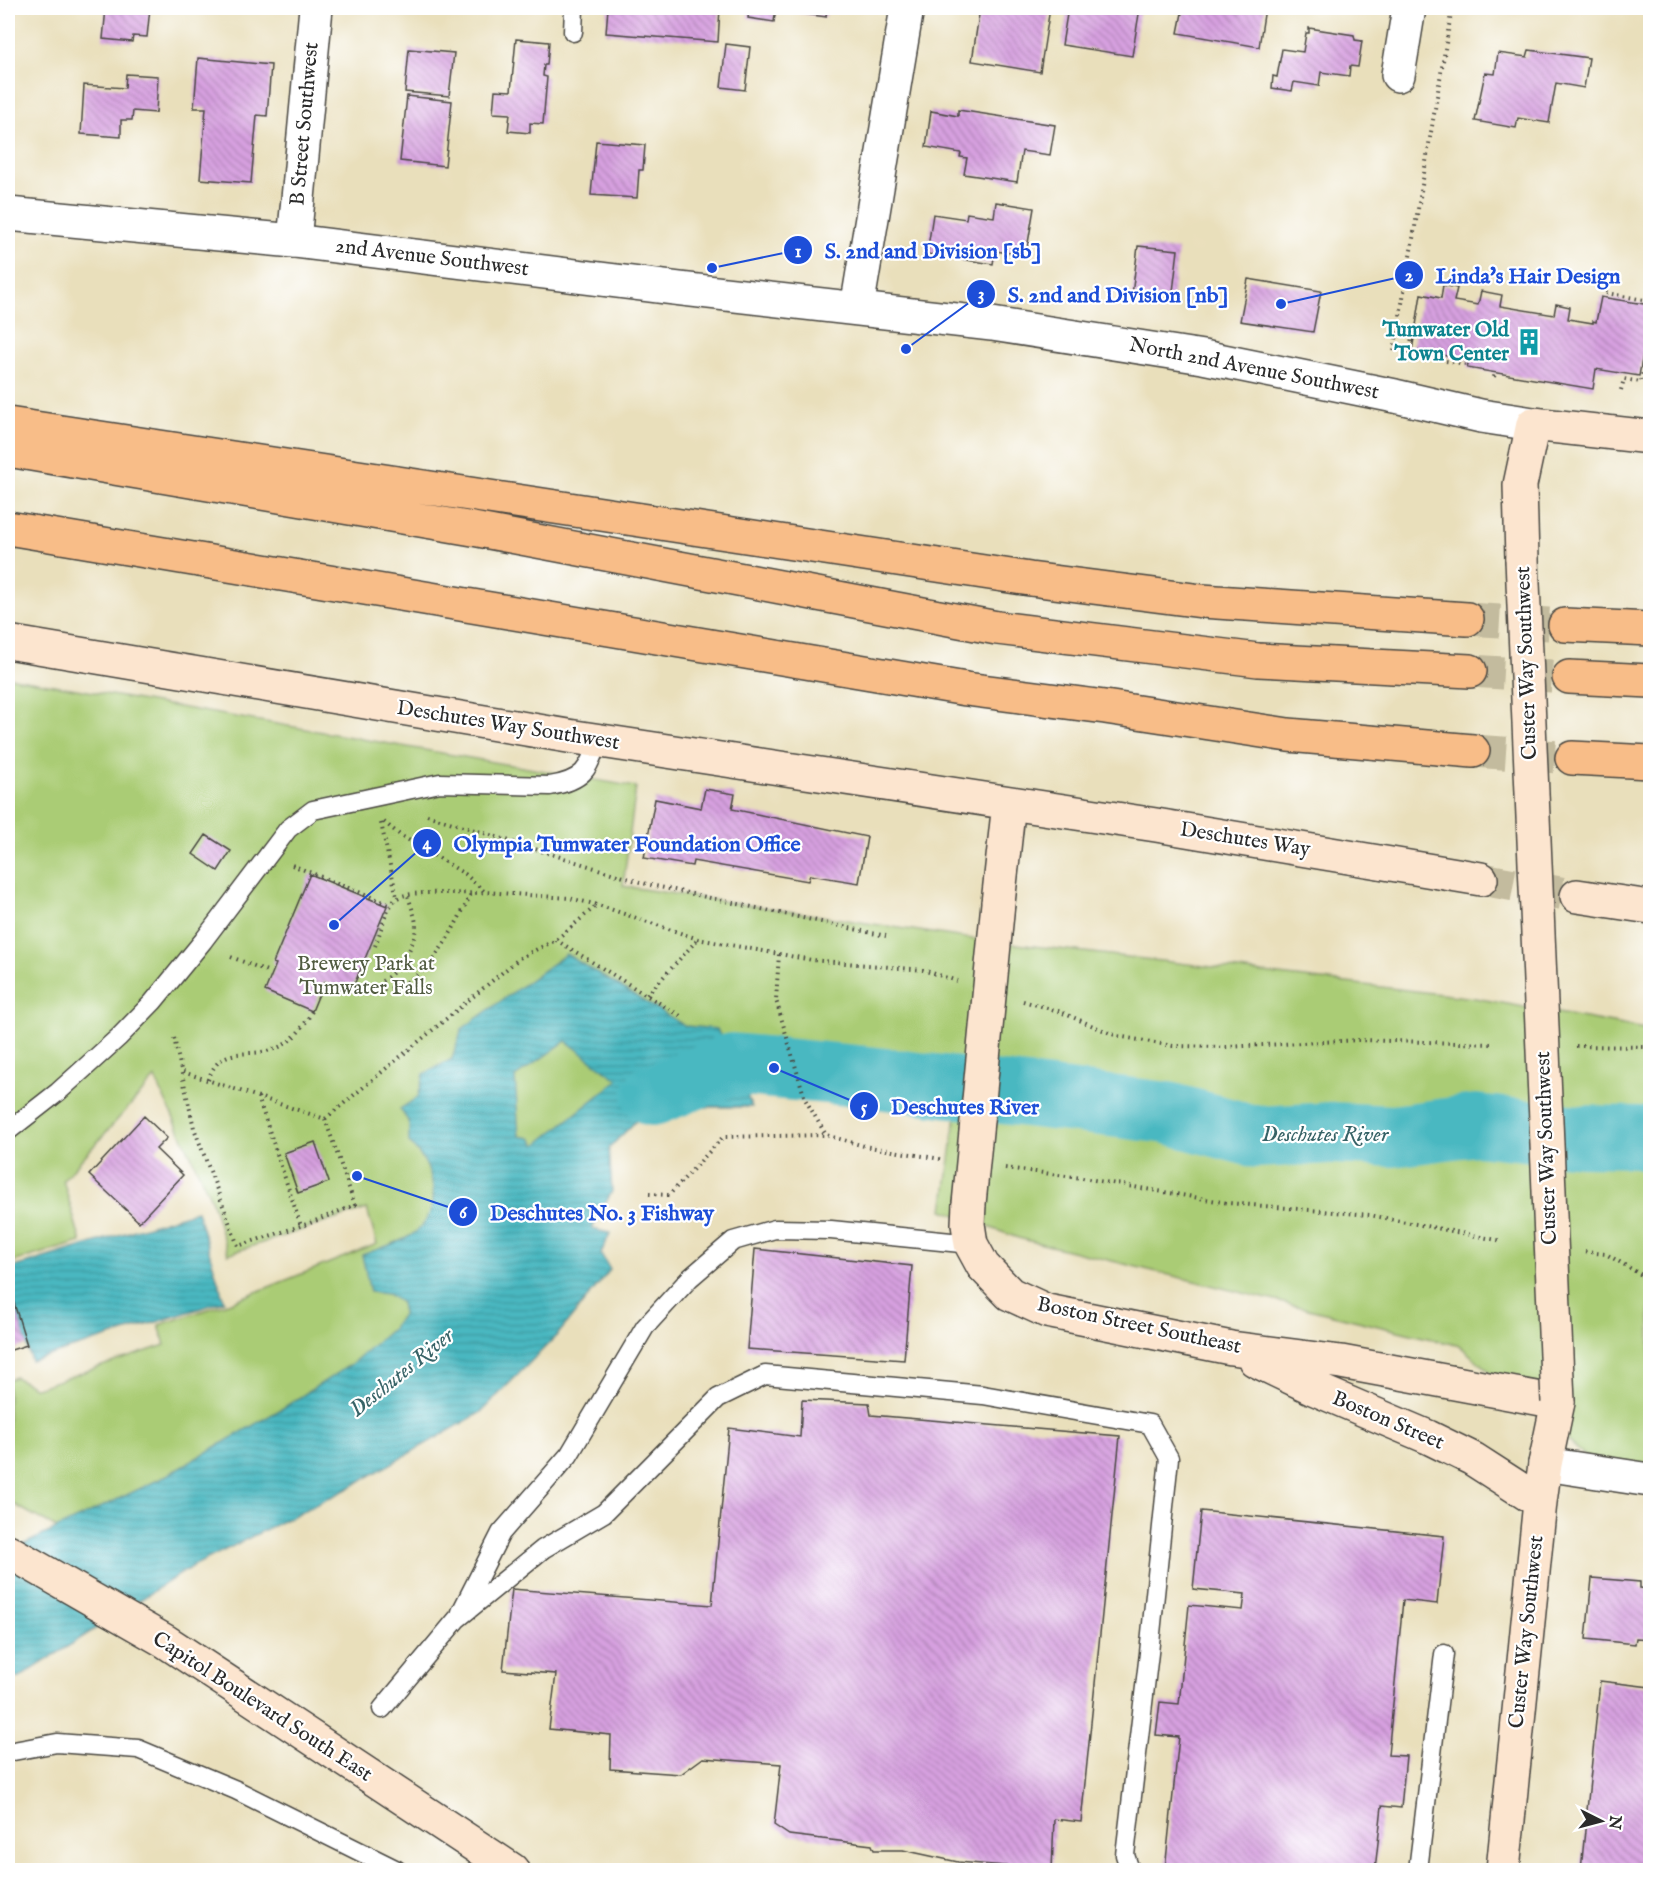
<svg xmlns="http://www.w3.org/2000/svg" width="1658" height="1878" viewBox="0 0 1658 1878" font-family="'IM FELL English',serif">
  <style>
    .green { fill: #aacc74; stroke: #6a7c50; stroke-width: 1.5 }
    .water { fill: url(#water-rules); stroke: #3a7276; stroke-width: 1.5; fill-rule: evenodd }
    .lines { fill: none; stroke-linecap: round; stroke-linejoin: round }
    .river { stroke: #49b8c1; stroke-width: 62 }
    .building { fill: url(#building-back-hatch) }
    .secondary-tunnel { stroke: #c3bb9e; stroke-width: 33; stroke-dasharray: 33 16; stroke-linecap: butt }
    .motorway-tunnel { stroke: #c3bb9e; stroke-width: 33; stroke-dasharray: 33 16; stroke-linecap: butt }
    .service-casing { stroke: #484641; stroke-width: 21 }
    .minor-casing { stroke: #484641; stroke-width: 36 }
    .tertiary-casing { stroke: #484641; stroke-width: 36 }
    .secondary-casing { stroke: #484641; stroke-width: 36 }
    .motorway-casing { stroke: #484641; stroke-width: 36 }
    .path { stroke: #484641; stroke-width: 4; stroke-dasharray: 1.5 4.5; stroke-linecap: butt }
    .service { stroke: #fff; stroke-width: 18 }
    .minor { stroke: #fff; stroke-width: 33 }
    .tertiary { stroke: #fff; stroke-width: 33 }
    .secondary { stroke: #fce5cf; stroke-width: 33 }
    .motorway { stroke: #f8bd88; stroke-width: 33 }
    .secondary-bridge-casing { stroke: #484641; stroke-width: 36; stroke-linecap: butt }
    .secondary-bridge { stroke: #fce5cf; stroke-width: 33 }
    .labels { text-anchor: middle; dominant-baseline: central; stroke-width: 4.5; stroke-linejoin: round; paint-order: stroke }
    .street-label { font-size: 21px; fill: #2b2b2b; stroke: #fff }
    .culture-label { font-size: 21px; font-weight: bold; fill: #0d838f; stroke: #fff; text-anchor: end }
    .park-label { font-size: 21px; fill: #515b41; stroke: #fff }
    .water-label { font-size: 22px; font-style: italic; fill: #376367; stroke: #fff }
    .leader { fill: none; stroke: #1d4ed8; stroke-width: 2 }
    .callout-dot { fill: #1d4ed8; stroke: #fff; stroke-width: 2 }
    .mark-label { font-size: 18px; text-anchor: middle; font-weight: bold; fill: #fff }
    .callout-label { font-size: 22px; text-anchor: middle; font-weight: bold; fill: #1d4ed8; stroke: #fff; stroke-width: 4.5; stroke-linejoin: round; paint-order: stroke }
  </style>
  <defs>
    <pattern id="water-rules" width="6" height="5" patternUnits="userSpaceOnUse" patternTransform="scale(1.5)"><rect width="6" height="5" fill="#49b8c1"/><path d="M0 2.5h6" fill="none" stroke="#3d969d"/></pattern>
    <pattern id="building-back-hatch" width="6" height="6" patternUnits="userSpaceOnUse" patternTransform="scale(1.5)"><rect width="6" height="6" fill="#d7a0e0"/><path d="M-1 5l2 2M0 0l6 6M5-1l2 2" fill="none" stroke="#af83b6"/></pattern>
  </defs>
  <rect width="100%" height="100%" fill="#fff"/>
  <filter id="ink" filterUnits="userSpaceOnUse"><feTurbulence type="fractalNoise" baseFrequency=".0167" numOctaves="2"/><feDisplacementMap in="SourceGraphic" scale="12" xChannelSelector="R" yChannelSelector="G"/><feConvolveMatrix kernelMatrix="1 2 1 2 8 2 1 2 1" color-interpolation-filters="sRGB"/></filter>
  <filter id="wash" filterUnits="userSpaceOnUse"><feTurbulence type="fractalNoise" baseFrequency=".008" numOctaves="4" result="noise"/><feDisplacementMap in="SourceGraphic" scale="24" xChannelSelector="R" yChannelSelector="G"/><feGaussianBlur stdDeviation="1.35" result="paint"/><feColorMatrix in="noise" values="0 0 0 0 0 0 0 0 0 0 0 0 0 0 0 0 0 1.4 0 .05"/><feComposite in="paint" operator="in"/></filter>
  <g filter="url(#wash)">
    <rect width="100%" height="100%" fill="#e9dfbb"/>
    <path class="green" d="M 8,677 L 636,787 L 623,886 L 965,938 L 1475,998 L 1650,1030 L 1650,1471 L 1599,1468 L 1460,1346 L 1018,1238 L 943,1210 L 959,1093 L 868,1077 L 732,1064 L 646,1097 L 455,1333 L 96,1550 L 8,1501 L 8,1380 L 15,1377 L 36,1388 L 165,1345 L 159,1325 L 231,1302 L 377,1244 L 367,1209 L 228,1254 L 211,1199 L 155,1078 L 63,1180 L 81,1242 L 8,1263 Z"/>
    <path class="water" d="M 566,954 L 685,1026 L 717,1029 L 752,1107 L 704,1107 L 654,1103 L 609,1148 L 612,1191 L 592,1229 L 610,1233 L 601,1254 L 610,1270 L 559,1333 L 480,1413 L 345,1490 L 191,1567 L 19,1678 L 8,1679 L 8,1552 L 160,1479 L 283,1408 L 350,1365 L 393,1328 L 403,1313 L 401,1303 L 388,1294 L 370,1292 L 362,1255 C 377,1249 396,1244 410,1236 C 437,1218 439,1187 424,1161 C 420,1154 414,1148 409,1142 L 409,1122 L 400,1109 L 418,1097 L 424,1074 L 452,1059 L 462,1029 ZM 566,1041 L 618,1080 L 536,1145 L 531,1138 L 519,1136 L 515,1077 Z
      M 197,1211 L 224,1301 L 31,1361 L 8,1282 L 8,1269 Z"/>
    <g class="lines">
      <path class="river" d="M 653,1095 L 732,1064 L 868,1077 L 1168,1113 L 1257,1137 L 1332,1133 L 1393,1136 L 1476,1125 L 1580,1136 L 1640,1137 L 1650,1141"/>
    </g>
    <g id="blocks">
      <path class="building" d="M 106,8 L 150,8 L 147,37 L 133,36 L 132,42 L 103,39 Z
        M 608,8 L 720,8 L 718,42 L 606,33 Z
        M 749,8 L 776,8 L 774,22 L 748,18 Z
        M 799,8 L 827,8 L 826,17 L 798,13 Z
        M 980,8 L 1050,8 L 1040,72 L 972,61 Z
        M 1068,8 L 1140,8 L 1132,56 L 1062,45 Z
        M 1183,8 L 1265,8 L 1259,47 L 1178,33 Z
        M 1309,28 L 1354,35 L 1355,40 L 1362,41 L 1358,67 L 1350,66 L 1349,76 L 1321,72 L 1319,86 L 1294,82 L 1292,91 L 1272,88 L 1273,76 L 1277,77 L 1282,49 L 1303,52 L 1306,33 L 1309,33 Z
        M 516,39 L 549,42 L 547,65 L 544,65 L 543,76 L 547,77 L 543,124 L 530,123 L 530,133 L 508,131 L 510,114 L 493,113 L 495,90 L 511,91 Z
        M 726,44 L 750,47 L 745,90 L 721,87 Z
        M 409,49 L 454,53 L 449,96 L 405,92 Z
        M 1529,50 L 1589,58 L 1584,88 L 1556,83 L 1549,123 L 1518,118 L 1516,128 L 1475,121 L 1485,73 L 1495,74 L 1498,53 L 1527,57 Z
        M 198,58 L 271,65 L 267,116 L 257,115 L 251,183 L 200,179 L 206,108 L 194,108 Z
        M 126,74 L 158,76 L 156,113 L 133,111 L 132,120 L 121,120 L 121,137 L 81,134 L 84,85 L 125,88 Z
        M 407,96 L 452,101 L 445,166 L 400,161 Z
        M 958,110 L 1055,125 L 1050,155 L 1022,151 L 1017,182 L 964,174 L 967,158 L 960,157 L 961,153 L 926,147 L 931,111 L 958,116 Z
        M 596,141 L 645,145 L 643,170 L 639,170 L 637,198 L 591,195 Z
        M 996,202 L 1034,208 L 1026,255 L 995,251 L 993,264 L 927,254 L 933,214 L 966,219 L 967,213 L 994,217 Z
        M 1138,246 L 1178,250 L 1172,300 L 1132,295 Z
        M 1248,279 L 1321,291 L 1313,332 L 1240,321 Z
        M 1443,285 L 1457,288 L 1454,301 L 1478,305 L 1481,291 L 1502,295 L 1500,306 L 1554,315 L 1556,304 L 1570,307 L 1568,319 L 1593,323 L 1593,321 L 1596,322 L 1601,297 L 1650,305 L 1650,334 L 1647,333 L 1639,376 L 1596,369 L 1593,389 L 1467,368 L 1469,359 L 1412,351 L 1421,294 L 1441,298 Z
        M 705,789 L 735,794 L 732,809 L 867,837 L 859,883 L 810,875 L 808,881 L 693,861 L 692,866 L 644,858 L 655,799 L 701,808 Z
        M 206,835 L 231,851 L 218,871 L 193,854 Z
        M 310,874 L 387,906 L 351,992 L 324,982 L 312,1011 L 265,991 L 276,964 L 273,963 Z
        M 144,1116 L 167,1138 L 156,1149 L 183,1175 L 139,1222 L 89,1175 Z
        M 315,1142 L 329,1182 L 298,1193 L 284,1153 Z
        M 755,1249 L 912,1266 L 904,1360 L 747,1349 Z
        M 8,1284 L 27,1345 L 8,1351 Z
        M 802,1400 L 869,1403 L 871,1415 L 1120,1436 L 1081,1822 L 1054,1819 L 1052,1870 L 958,1862 L 903,1850 L 874,1850 L 872,1845 L 789,1835 L 774,1825 L 781,1764 L 703,1758 L 681,1774 L 610,1769 L 611,1735 L 549,1729 L 556,1674 L 503,1670 L 512,1589 L 712,1605 L 729,1428 L 800,1437 Z
        M 1201,1511 L 1444,1536 L 1437,1604 L 1403,1600 L 1388,1755 L 1406,1756 L 1401,1808 L 1382,1806 L 1375,1870 L 1165,1870 L 1179,1737 L 1156,1735 L 1160,1702 L 1179,1704 L 1189,1605 L 1243,1610 L 1245,1594 L 1193,1589 Z
        M 1592,1578 L 1640,1582 L 1640,1588 L 1650,1589 L 1650,1639 L 1636,1638 L 1635,1644 L 1586,1639 Z
        M 1600,1681 L 1650,1687 L 1650,1870 L 1581,1870 Z"/>
    </g>
  </g>
  <g filter="url(#ink)">
    <use href="#blocks" fill-opacity="0" stroke="#484641" stroke-width="1.5"/>
    <g class="lines">
      <path class="secondary-tunnel" d="M 1481,879 L 1577,896"/>
      <path class="motorway-tunnel" d="M 1467,619 L 1565,625
        M 1470,671 L 1569,677
        M 1473,751 L 1572,758"/>
      <defs>
        <path id="service" d="M 573,32 L 574,8
          M 8,1131 L 58,1092 L 119,1037 L 153,1002 L 203,941 L 288,829 L 313,810 L 440,783 L 550,786 C 582,781 590,770 597,740
          M 461,1612 L 501,1533 L 569,1455 L 645,1327 L 690,1278 L 733,1241 L 775,1229 L 831,1230 L 971,1244
          M 382,1709 L 457,1619 L 543,1549 L 604,1513 L 718,1398 L 765,1375 L 983,1395 L 1150,1424 L 1169,1458 L 1149,1653 L 1125,1855 L 1130,1870
          M 8,1752 L 57,1743 L 138,1749 L 236,1790 L 397,1870
          M 1418,1870 L 1444,1654"/>
        <path id="minor" d="M 1398,75 L 1409,8
          M 294,241 L 316,8
          M 857,308 L 907,8
          M 1545,1464 L 1650,1480"/>
        <path id="tertiary" d="M 8,214 L 294,241 L 681,289 L 992,324 L 1203,357 L 1395,396 L 1481,416 L 1533,424"/>
        <path id="secondary" d="M 1522,559 L 1520,485 L 1533,424 L 1650,437
          M 8,642 L 568,736 L 1156,825 L 1481,879
          M 1577,896 L 1650,907
          M 998,903 L 1009,803
          M 969,1204 L 968,1224 L 971,1244 L 983,1266 L 1010,1294 L 1047,1311 L 1231,1348 L 1341,1362 L 1558,1402 L 1545,1464 L 1540,1502 L 1503,1870
          M 1255,1360 L 1313,1388 L 1428,1437 L 1473,1459 L 1540,1502
          M 8,1551 L 165,1641 L 512,1870"/>
        <path id="motorway" d="M 8,424 L 1030,579 L 1202,601 L 1467,619
          M 8,450 L 473,529 L 997,628 L 1258,660 L 1470,671
          M 8,528 L 966,689 L 1105,707 L 1288,735 L 1473,751
          M 1565,625 L 1650,629
          M 1569,677 L 1650,681
          M 1572,758 L 1650,762"/>
      </defs>
      <use href="#service" class="service-casing"/>
      <use href="#minor" class="minor-casing"/>
      <use href="#tertiary" class="tertiary-casing"/>
      <use href="#secondary" class="secondary-casing"/>
      <use href="#motorway" class="motorway-casing"/>
      <path class="path" d="M 1606,293 L 1650,301
        M 1647,323 L 1646,328 L 1650,328
        M 1394,351 L 1452,8
        M 1409,354 L 1414,328
        M 1446,361 L 1467,364
        M 1494,377 L 1495,373
        M 1621,390 L 1624,379 L 1641,382 L 1650,333
        M 427,815 L 646,884 L 886,936
        M 384,822 L 400,835 L 465,874 L 485,892 L 569,898 L 598,905 L 698,939 L 779,954 L 776,1000 L 805,1099 L 826,1135 L 864,1146 L 940,1159
        M 381,823 L 397,898
        M 292,865 L 391,905
        M 556,940 L 684,1018
        M 375,946 C 380,934 387,906 396,899 C 411,888 463,896 484,892
        M 779,954 L 812,960 L 923,970 L 957,981
        M 231,957 L 267,971
        M 382,981 C 400,970 416,945 416,924 C 415,915 410,904 408,895
        M 378,991 C 384,990 391,989 396,987 C 434,972 454,928 471,894
        M 647,995 L 698,939
        M 1023,1001 L 1058,1011 L 1117,1036 L 1173,1046 L 1226,1047 L 1359,1040 L 1492,1044
        M 174,1038 L 194,1128 L 238,1246 L 310,1223 L 355,1205 L 325,1119
        M 1576,1046 L 1650,1047
        M 183,1072 L 325,1119 L 521,957 L 556,940 L 597,905
        M 208,1080 C 221,1043 245,1059 274,1049 C 291,1044 304,1027 312,1011
        M 258,1097 L 301,1226
        M 1005,1168 L 1082,1178 L 1228,1203 L 1370,1215 L 1502,1241
        M 649,1194 L 669,1195 L 723,1137 L 825,1135
        M 1585,1252 L 1606,1254 L 1650,1280"/>
      <use href="#service" class="service"/>
      <use href="#minor" class="minor"/>
      <use href="#tertiary" class="tertiary"/>
      <use href="#secondary" class="secondary"/>
      <use href="#motorway" class="motorway"/>
      <defs>
        <path id="secondary-bridge" d="M 1522,559 L 1558,1402
          M 969,1204 L 998,903"/>
      </defs>
      <use href="#secondary-bridge" class="secondary-bridge-casing"/>
      <use href="#secondary-bridge" class="secondary-bridge"/>
    </g>
  </g>
  <defs>
    <symbol id="building-bare" viewBox="-9 -9 18 18"><path d="M-4-6H4V6H1V3H-1V6H-4ZM-2.5-4.3h1.7v1.8h-1.7ZM.8-4.3h1.7v1.8H.8ZM-2.5-1h1.7V.8h-1.7ZM.8-1h1.7V.8H.8Z" fill="#0f9aa8" stroke="#fff" stroke-width="2.5" paint-order="stroke"/></symbol>
  </defs>
  <g fill-rule="evenodd">
    <use href="#building-bare" x="1510" y="323" width="38" height="38"/>
  </g>
  <g class="labels">
    <g class="street-label">
      <text transform="translate(305 124) rotate(-85)">B Street Southwest</text>
      <text transform="translate(432 258) rotate(7)">2nd Avenue Southwest</text>
      <text transform="translate(1254 369) rotate(11)">North 2nd Avenue Southwest</text>
      <text transform="translate(1527 663) rotate(-92)">Custer Way Southwest</text>
      <text transform="translate(508 726) rotate(9)">Deschutes Way Southwest</text>
      <text transform="translate(1245 840) rotate(9)">Deschutes Way</text>
      <text transform="translate(1547 1148) rotate(-92)">Custer Way Southwest</text>
      <text transform="translate(1139 1326) rotate(12)">Boston Street Southeast</text>
      <text transform="translate(1388 1421) rotate(23)">Boston Street</text>
      <text transform="translate(1527 1632) rotate(-84)">Custer Way Southwest</text>
      <text transform="translate(262 1707) rotate(33)">Capitol Boulevard South East</text>
    </g>
    <g class="culture-label">
      <text x="1509" y="330">Tumwater Old<tspan x="1509" dy="24">Town Center</tspan></text>
    </g>
    <g class="park-label">
      <text x="366" y="964">Brewery Park at<tspan x="366" dy="24">Tumwater Falls</tspan></text>
    </g>
    <g class="water-label">
      <text x="1325" y="1135">Deschutes River</text>
      <text transform="translate(402 1373) rotate(-39)">Deschutes River</text>
    </g>
  </g>
  <path class="leader" d="M712 268L798 250M1281 304L1409 275M906 349L981 294M334 925L427 843M774 1068L864 1106M357 1176L463 1212"/>
  <g class="callout-dot">
    <circle cx="712" cy="268" r="6"/>
    <circle cx="1281" cy="304" r="6"/>
    <circle cx="906" cy="349" r="6"/>
    <circle cx="334" cy="925" r="6"/>
    <circle cx="774" cy="1068" r="6"/>
    <circle cx="357" cy="1176" r="6"/>
    <circle cx="798" cy="250" r="15"/>
    <circle cx="1409" cy="275" r="15"/>
    <circle cx="981" cy="294" r="15"/>
    <circle cx="427" cy="843" r="15"/>
    <circle cx="864" cy="1106" r="15"/>
    <circle cx="463" cy="1212" r="15"/>
  </g>
  <g class="mark-label">
    <text x="798" y="257">1</text>
    <text x="1409" y="281">2</text>
    <text x="981" y="300">3</text>
    <text x="427" y="849">4</text>
    <text x="864" y="1113">5</text>
    <text x="463" y="1218">6</text>
  </g>
  <g class="callout-label">
    <text x="933" y="258">S. 2nd and Division [sb]</text>
    <text x="1528" y="283">Linda's Hair Design</text>
    <text x="1118" y="302">S. 2nd and Division [nb]</text>
    <text x="627" y="851">Olympia Tumwater Foundation Office</text>
    <text x="965" y="1114">Deschutes River</text>
    <text x="602" y="1220">Deschutes No. 3 Fishway</text>
  </g>
  <rect width="1658" height="1878" fill="none" stroke="#fff" stroke-width="30"/>
  <g transform="translate(1601 1821) rotate(96)" stroke="#ffffff" stroke-width="4.5" paint-order="stroke">
  <path d="M0-4.5L10 22L0 15L-10 22Z" fill="#2b2b2b"/>
  <text y="-9" font-size="16" font-weight="bold" text-anchor="middle" fill="#2b2b2b">N</text>
  </g>
</svg>
